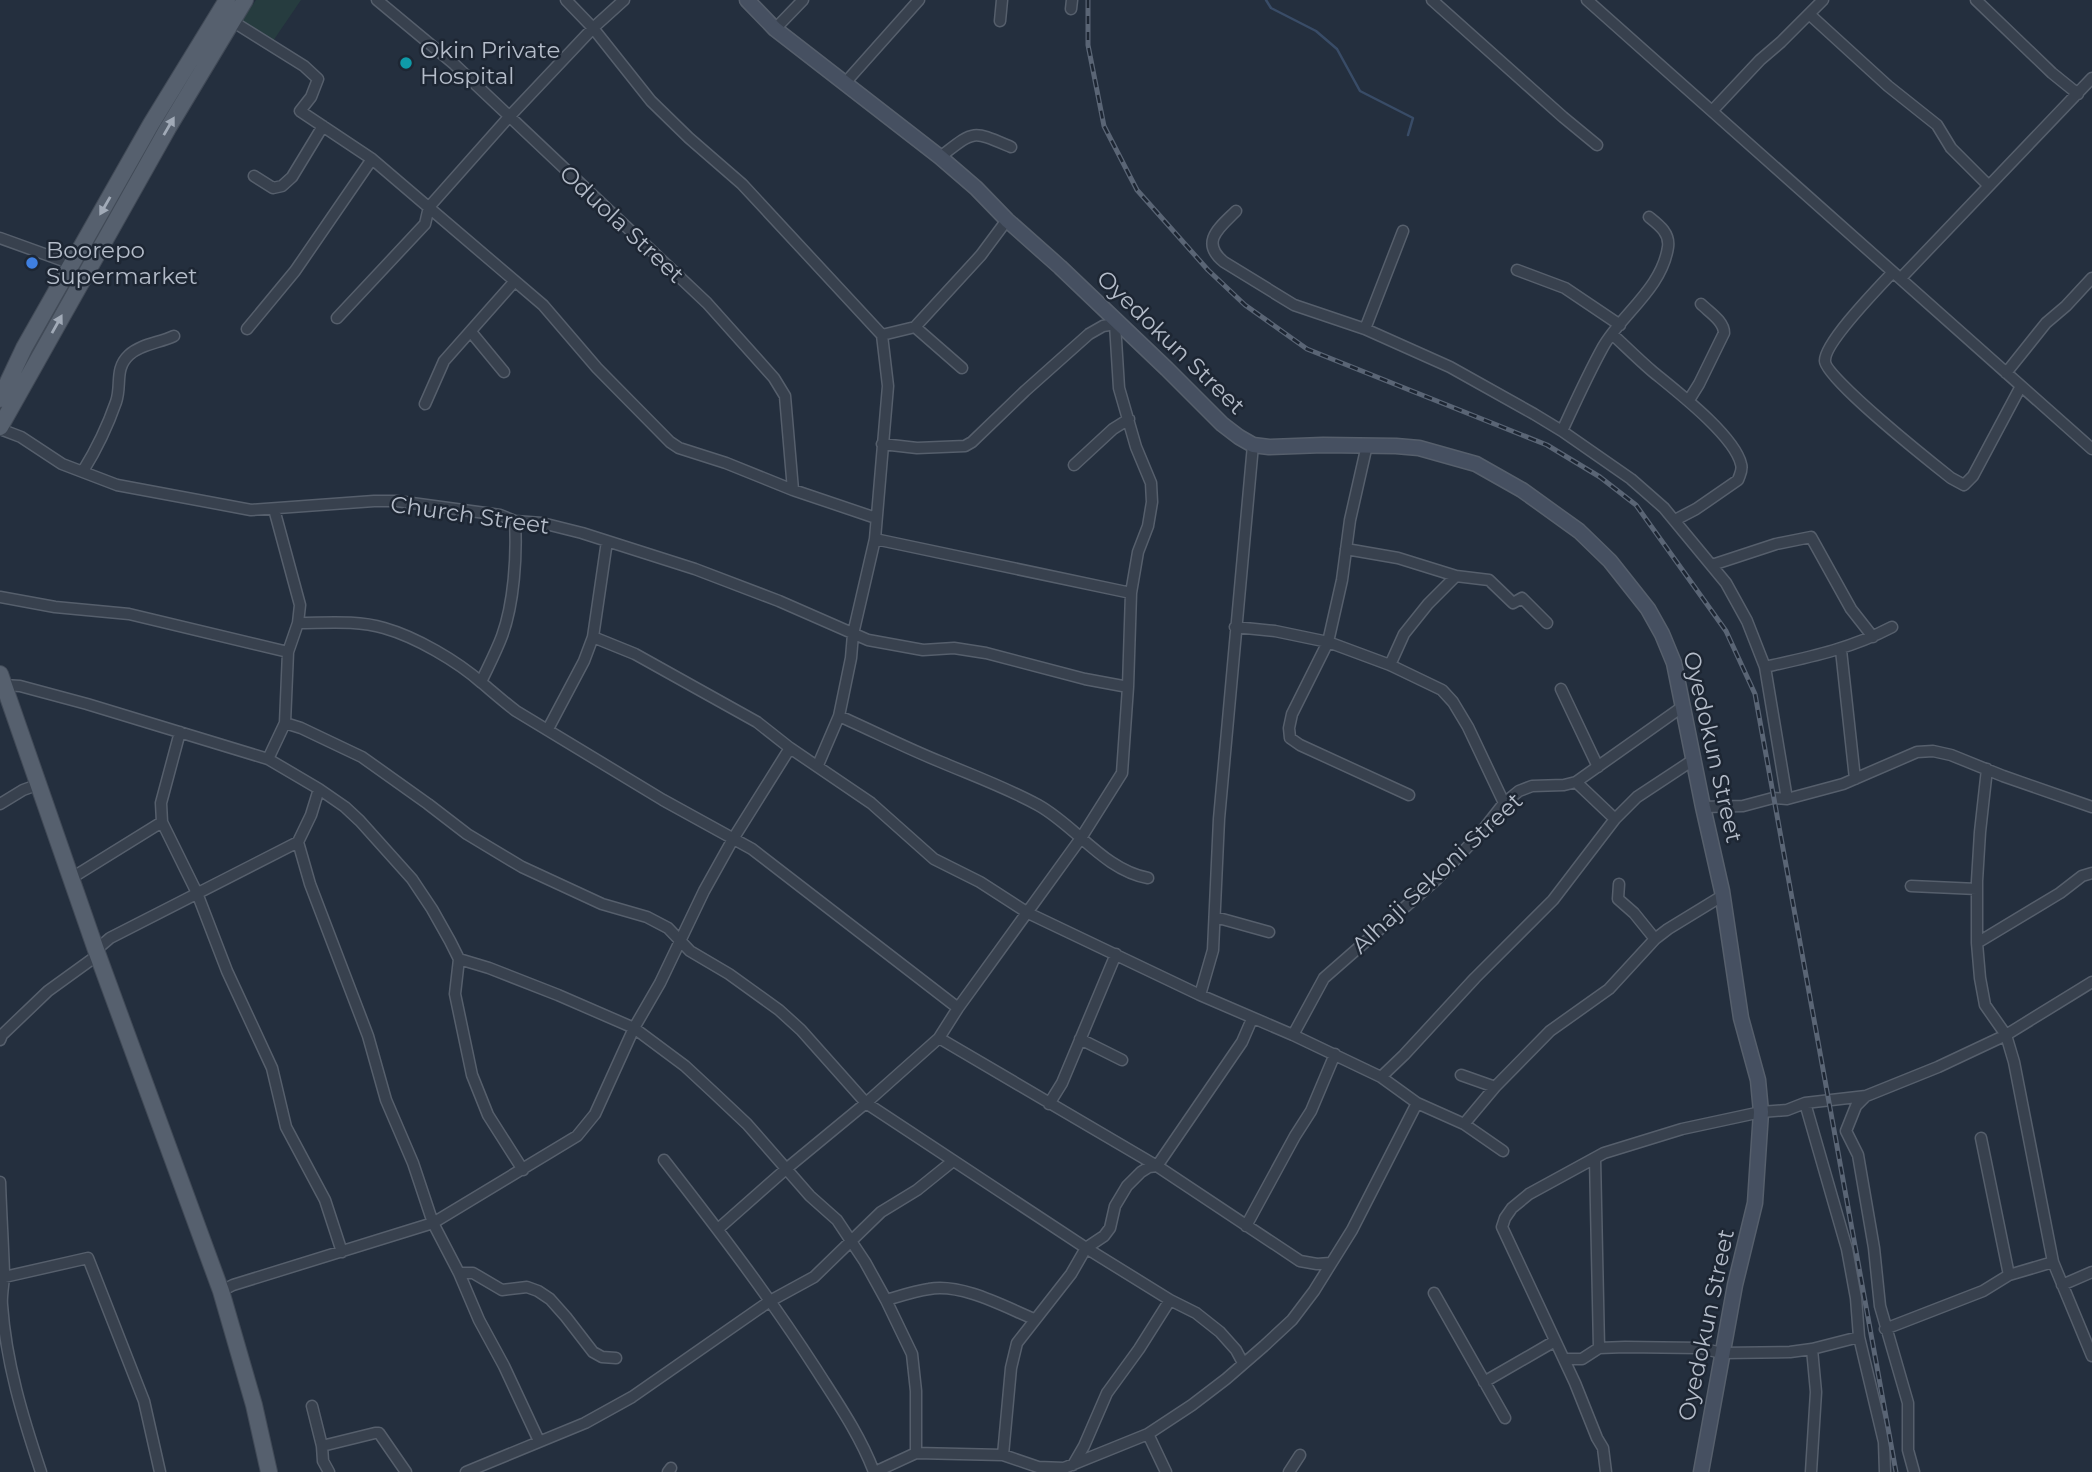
<svg xmlns="http://www.w3.org/2000/svg" width="2092" height="1472" viewBox="0 0 2092 1472" font-family="Montserrat,sans-serif">
  <style>
    .green { fill: #263c3f }
    .lines { fill: none; stroke-linecap: round; stroke-linejoin: round }
    .stream { stroke: #394c67; stroke-width: 2.5 }
    .street-casing { stroke: #565f6c; stroke-width: 13 }
    .secondary-casing { stroke: #565f6c; stroke-width: 17 }
    .primary-casing { stroke: #414a57; stroke-width: 18 }
    .street { stroke: #38414e; stroke-width: 10 }
    .secondary { stroke: #465061; stroke-width: 14 }
    .primary { stroke: #56606e; stroke-width: 16 }
    .rail-casing { stroke: #5a6575; stroke-width: 5 }
    .rail { stroke: #1d2633; stroke-width: 2.5; stroke-dasharray: 8; stroke-linecap: butt }
    .oneway { fill: #a1aab7 }
    .culture-dot { fill: #0f9aa8; stroke: #1d2633; stroke-width: 2.5 }
    .shop-dot { fill: #3f7fe0; stroke: #1d2633; stroke-width: 2.5 }
    .labels { text-anchor: middle; dominant-baseline: central; stroke-width: 5; stroke-linejoin: round; paint-order: stroke }
    .poi-label { font-size: 23px; fill: #b4bcc9; stroke: #1d2633; text-anchor: start }
    .street-label { font-size: 23px; fill: #b4bcc9; stroke: #1d2633 }
  </style>
  <rect width="100%" height="100%" fill="#242f3e"/>
  <path class="green" d="M 256,0 L 301,0 L 273,41 L 242,20 Z"/>
  <g class="lines">
    <path class="stream" d="M 1266,0 L 1271,8 L 1316,31 L 1337,49 L 1360,91 L 1413,118 L 1408,135"/>
    <defs>
      <path id="street" d="M 377,0 L 454,64 L 707,303 L 774,378 L 785,396 L 793,490
        M 566,0 L 593,28 L 651,101 L 689,138 L 742,184 L 882,335 L 888,386 L 875,539 L 853,634 L 851,658 L 839,716 L 818,765
        M 1432,0 L 1563,117 L 1597,145
        M 1587,0 L 2092,449
        M 1976,0 L 2052,73 L 2078,94
        M 1071,9 L 1072,0
        M 1809,14 L 1888,86 L 1937,125 L 1951,148 L 1989,186
        M 232,21 L 304,66 L 318,79 L 311,97 L 300,111 L 372,159 L 543,305 L 597,368 L 670,442 L 679,448 L 726,463 L 793,490 L 876,518
        M 1000,21 L 1002,0
        M 775,29 L 803,0
        M 845,83 L 919,0
        M 1713,110 L 1760,60 L 1781,42 L 1823,0
        M 940,157 C 975,130 971,130 1011,147
        M 254,176 L 273,188 L 282,186 L 292,177 L 323,126
        M 1236,211 C 1220,227 1199,242 1224,262 L 1294,305 L 1365,329 L 1450,367 L 1534,414 L 1562,431 L 1631,479 L 1664,508 L 1726,583 L 1747,621 L 1765,667 L 1787,799
        M 0,238 L 72,264
        M 1517,270 L 1565,288 L 1620,325
        M 1893,272 C 1880,286 1824,343 1825,361 C 1825,378 1932,463 1951,478 L 1964,485 L 1973,476 L 2021,386
        M 1901,278 L 2092,78
        M 337,318 L 425,224 L 429,207 L 508,118 L 593,28 L 624,0
        M 915,327 L 962,368
        M 247,329 L 295,271 L 372,159
        M 1365,329 L 1403,231
        M 471,332 L 504,372
        M 1612,334 C 1625,346 1638,359 1652,371 C 1675,390 1734,435 1741,464 C 1743,470 1740,474 1738,480 L 1696,509 L 1675,520
        M 882,335 L 915,327 L 981,255 L 1007,220
        M 2006,373 L 2046,323 L 2066,306 L 2092,278
        M 1689,400 L 1699,384 L 1724,333 C 1724,321 1709,312 1701,304
        M 425,404 L 444,361 L 514,282
        M 0,429 L 21,437 L 62,464 L 117,485 L 251,510 L 374,501 L 397,501 L 500,515 L 515,521 L 542,523 L 582,533 L 695,569 L 779,601 L 868,640 L 923,650 L 954,648 L 986,653 L 1085,679 L 1128,687
        M 1562,431 C 1575,403 1588,374 1603,347 C 1622,314 1662,288 1668,247 C 1670,233 1659,225 1649,217
        M 882,444 L 917,448 L 965,446 L 972,442 L 1025,391 L 1089,334 L 1103,326 L 1115,324
        M 1367,445 L 1350,520 L 1342,580 L 1328,642 L 1292,714 L 1289,728 L 1290,738 L 1300,745 L 1409,795
        M 1074,465 L 1113,429 L 1129,419
        M 83,471 C 96,450 108,425 116,402 C 122,385 114,369 129,355 C 141,344 159,343 174,336
        M 875,539 L 1131,593
        M 1346,549 L 1398,558 L 1456,576 L 1489,580 L 1513,603 L 1522,598 L 1547,623
        M 1712,565 L 1776,544 L 1811,537 L 1851,609 L 1873,637
        M 0,597 L 55,607 L 129,614 L 288,652
        M 298,623 C 326,623 357,620 384,628 C 416,637 457,661 482,683 C 494,693 504,702 516,711 L 663,800 L 752,849 L 958,1008
        M 1235,627 L 1275,631 L 1328,642 L 1390,665 L 1442,690 L 1453,702 L 1468,727 L 1504,803
        M 593,637 L 635,654 L 757,722 L 790,748 L 871,803 L 934,859 L 980,882 L 1028,913 L 1200,995 L 1293,1035 L 1381,1077 L 1417,1103 L 1464,1124 L 1503,1151
        M 1841,650 L 1855,779
        M 1390,665 L 1404,634 L 1428,604 L 1456,576
        M 1765,667 C 1810,657 1850,649 1892,627
        M 481,682 C 488,667 496,652 502,636 C 514,603 517,556 515,521
        M 3,685 L 20,686 L 87,704 L 268,759 L 319,789 L 345,807 L 360,821 L 412,879 L 432,909 L 450,941 L 459,959 L 455,994 L 472,1075 L 488,1115 L 523,1170
        M 1561,689 L 1598,767
        M 839,716 C 873,731 906,748 941,762 C 974,776 1007,788 1038,805 C 1076,826 1104,870 1148,878
        M 285,723 L 301,728 L 362,757 L 428,804 L 467,834 L 522,867 L 602,904 L 647,917 L 668,928 L 690,951 L 729,974 L 779,1010 L 801,1030 L 866,1103 L 1086,1248 L 1170,1300 L 1196,1313 L 1220,1332 L 1236,1350 L 1243,1363
        M 548,729 L 584,661 L 593,637 L 607,541
        M 180,732 L 161,803 L 162,822 L 197,893 L 227,971 L 272,1068 L 286,1127 L 325,1200 L 342,1252
        M 268,759 L 285,723 L 288,652 L 298,623 L 300,605 L 274,509
        M 1987,769 L 1980,832 L 1977,881 L 1977,943 L 1980,978 L 1985,1005 L 2006,1035 L 2014,1062 L 2053,1262 L 2092,1356
        M 1576,782 L 1615,819
        M 0,804 L 23,790 L 34,786
        M 1703,807 L 1743,806 L 1773,798 L 1787,799 L 1843,784 L 1917,752 L 1933,751 L 1951,755 L 2003,776 L 2092,807
        M 298,842 L 310,884 L 368,1036 L 386,1100 L 413,1163 L 433,1223 L 459,1273 L 479,1320 L 504,1366 L 539,1441
        M 70,879 L 162,822
        M 1619,884 L 1618,899 L 1634,913 L 1655,939
        M 1911,886 L 1977,889
        M 1215,917 L 1269,932
        M 1977,943 L 2060,893 L 2082,876 L 2092,873
        M 96,950 L 110,938 L 298,842 L 311,815 L 319,789
        M 459,959 L 489,968 L 558,995 L 634,1028 L 685,1066 L 713,1092 L 747,1124 L 810,1196 L 837,1220 L 865,1262 L 886,1300 L 912,1354 L 916,1391 L 916,1453
        M 1200,995 L 1213,950 L 1219,819 L 1253,445
        M 1293,1035 L 1324,978 L 1437,879 L 1479,835 L 1504,803 L 1519,791 L 1532,786 L 1564,785 L 1576,782 L 1682,707
        M 939,1038 L 1157,1166 L 1300,1261 L 1317,1264 L 1330,1263
        M 1080,1039 L 1122,1060
        M 0,1040 L 2,1035 L 48,991 L 95,957
        M 1461,1075 L 1495,1087
        M 1381,1077 L 1404,1055 L 1475,978 L 1553,900 L 1615,819 L 1637,797 L 1693,760
        M 1866,1096 L 1856,1106 L 1846,1131 L 1858,1155 L 1874,1248 L 1880,1306 L 1908,1403 L 1908,1450 L 1914,1472
        M 1805,1103 L 1847,1249 L 1856,1298 L 1859,1337 L 1884,1442 L 1885,1472
        M 1049,1104 L 1062,1083 L 1116,954
        M 1464,1124 L 1495,1087 L 1550,1031 L 1609,989 L 1655,939 L 1668,929 L 1722,896
        M 1981,1138 L 2009,1275
        M 1595,1158 L 1599,1348
        M 664,1160 C 717,1228 769,1296 816,1369 C 837,1402 860,1435 874,1472
        M 0,1182 C 1,1213 3,1243 4,1273 C 4,1284 1,1295 2,1305 C 6,1363 23,1418 41,1472
        M 1246,1226 L 1295,1136 L 1311,1111 L 1335,1054
        M 718,1229 L 786,1169 L 866,1103 L 939,1038 L 958,1008 L 1081,838 L 1122,773 L 1128,687 L 1131,593 L 1138,552 L 1148,526 L 1152,502 L 1151,483 L 1136,447 L 1119,388 L 1115,324 L 1112,318
        M 459,1273 L 473,1273 L 502,1290 L 527,1287 L 538,1291 L 550,1299 L 566,1317 L 593,1352 L 602,1357 L 616,1358
        M 0,1278 L 88,1258 L 144,1401 L 160,1472
        M 2062,1285 L 2092,1272
        M 221,1291 L 233,1285 L 433,1223 L 577,1136 L 595,1114 L 634,1028 L 660,983 L 704,891 L 733,839 L 790,748
        M 1434,1293 L 1505,1418
        M 886,1300 C 900,1296 915,1291 929,1289 C 962,1283 1005,1307 1034,1319
        M 1885,1329 L 1983,1291 L 2009,1275 L 2053,1262
        M 1564,1359 L 1582,1359 L 1599,1348 L 1625,1347 L 1700,1348 L 1722,1353 L 1790,1352 L 1812,1349 L 1859,1337
        M 1484,1382 L 1555,1341
        M 312,1406 L 322,1446 L 323,1461 L 329,1472
        M 1148,1434 L 1166,1472
        M 322,1446 L 375,1433 L 379,1433 L 406,1472
        M 1003,1455 L 1011,1368 L 1017,1343 L 1071,1274 L 1086,1248 L 1104,1236 L 1110,1228 L 1115,1206 L 1127,1186 L 1141,1172 L 1149,1167 L 1157,1166 L 1242,1042 L 1252,1019
        M 1073,1465 L 1084,1446 L 1107,1393 L 1139,1349 L 1170,1300
        M 466,1472 L 585,1423 L 632,1397 L 770,1301 L 814,1277 L 881,1212 L 917,1190 L 953,1161
        M 668,1472 L 671,1468
        M 875,1472 L 916,1453 L 1003,1455 L 1038,1467 L 1064,1468 L 1148,1434 L 1192,1405 L 1226,1379 L 1264,1346 L 1292,1320 L 1314,1291 L 1352,1230 L 1417,1103
        M 1289,1472 L 1300,1455
        M 1606,1472 L 1603,1448 L 1597,1438 L 1575,1383 L 1502,1227 L 1505,1218 L 1512,1208 L 1529,1194 L 1604,1153 L 1682,1129 L 1761,1112 L 1787,1110 L 1805,1103 L 1866,1096 L 1938,1067 L 2006,1035 L 2092,982
        M 1811,1472 L 1816,1392 L 1812,1349"/>
      <path id="secondary" d="M 747,0 L 775,29 L 940,157 L 976,188 L 1007,220 L 1060,267 L 1167,369 L 1222,424 L 1239,437 L 1253,445 L 1269,447 L 1323,445 L 1396,446 L 1419,448 L 1476,464 L 1522,490 L 1579,531 L 1610,561 L 1648,609 L 1662,634 L 1674,663 L 1703,807 L 1722,891 L 1741,1018 L 1758,1080 L 1761,1112 L 1755,1203 L 1735,1285 L 1701,1472"/>
      <path id="primary" d="M 0,399 L 24,348 L 151,124 L 227,0
        M 0,427 L 168,128 L 245,0
        M 0,674 L 96,950 L 221,1291 L 254,1405 L 269,1472"/>
    </defs>
    <use href="#street" class="street-casing"/>
    <use href="#secondary" class="secondary-casing"/>
    <use href="#primary" class="primary-casing"/>
    <use href="#street" class="street"/>
    <use href="#secondary" class="secondary"/>
    <use href="#primary" class="primary"/>
    <defs>
      <path id="rail" d="M 1088,0 L 1088,45 L 1104,126 L 1137,190 L 1208,270 L 1245,305 L 1307,349 L 1547,445 L 1600,477 L 1636,505 L 1726,631 L 1755,694 L 1896,1472"/>
    </defs>
    <use href="#rail" class="rail-casing"/>
    <use href="#rail" class="rail"/>
  </g>
  <defs><path id="oneway-solid" d="M-6-.8H1V-3.2L6.5 0L1 3.2V.8H-6Z" transform="scale(1.75)"/></defs>
  <g class="oneway">
    <use href="#oneway-solid" transform="translate(169 126) rotate(-60)"/>
    <use href="#oneway-solid" transform="translate(105 206) rotate(120)"/>
    <use href="#oneway-solid" transform="translate(57 324) rotate(-61)"/>
  </g>
  <circle class="culture-dot" cx="406" cy="63" r="7"/>
  <circle class="shop-dot" cx="32" cy="263" r="7"/>
  <g class="labels">
    <g class="poi-label">
      <text x="420" y="50">Okin Private<tspan x="420" dy="26">Hospital</tspan></text>
      <text x="46" y="250">Boorepo<tspan x="46" dy="26">Supermarket</tspan></text>
    </g>
    <g class="street-label">
      <text transform="translate(622 224) rotate(43)">Oduola Street</text>
      <text transform="translate(1171 342) rotate(44)">Oyedokun Street</text>
      <text transform="translate(470 515) rotate(8)">Church Street</text>
      <text transform="translate(1713 747) rotate(77)">Oyedokun Street</text>
      <text transform="translate(1437 873) rotate(-43)">Alhaji Sekoni Street</text>
      <text transform="translate(1706 1325) rotate(-78)">Oyedokun Street</text>
    </g>
  </g>
</svg>
